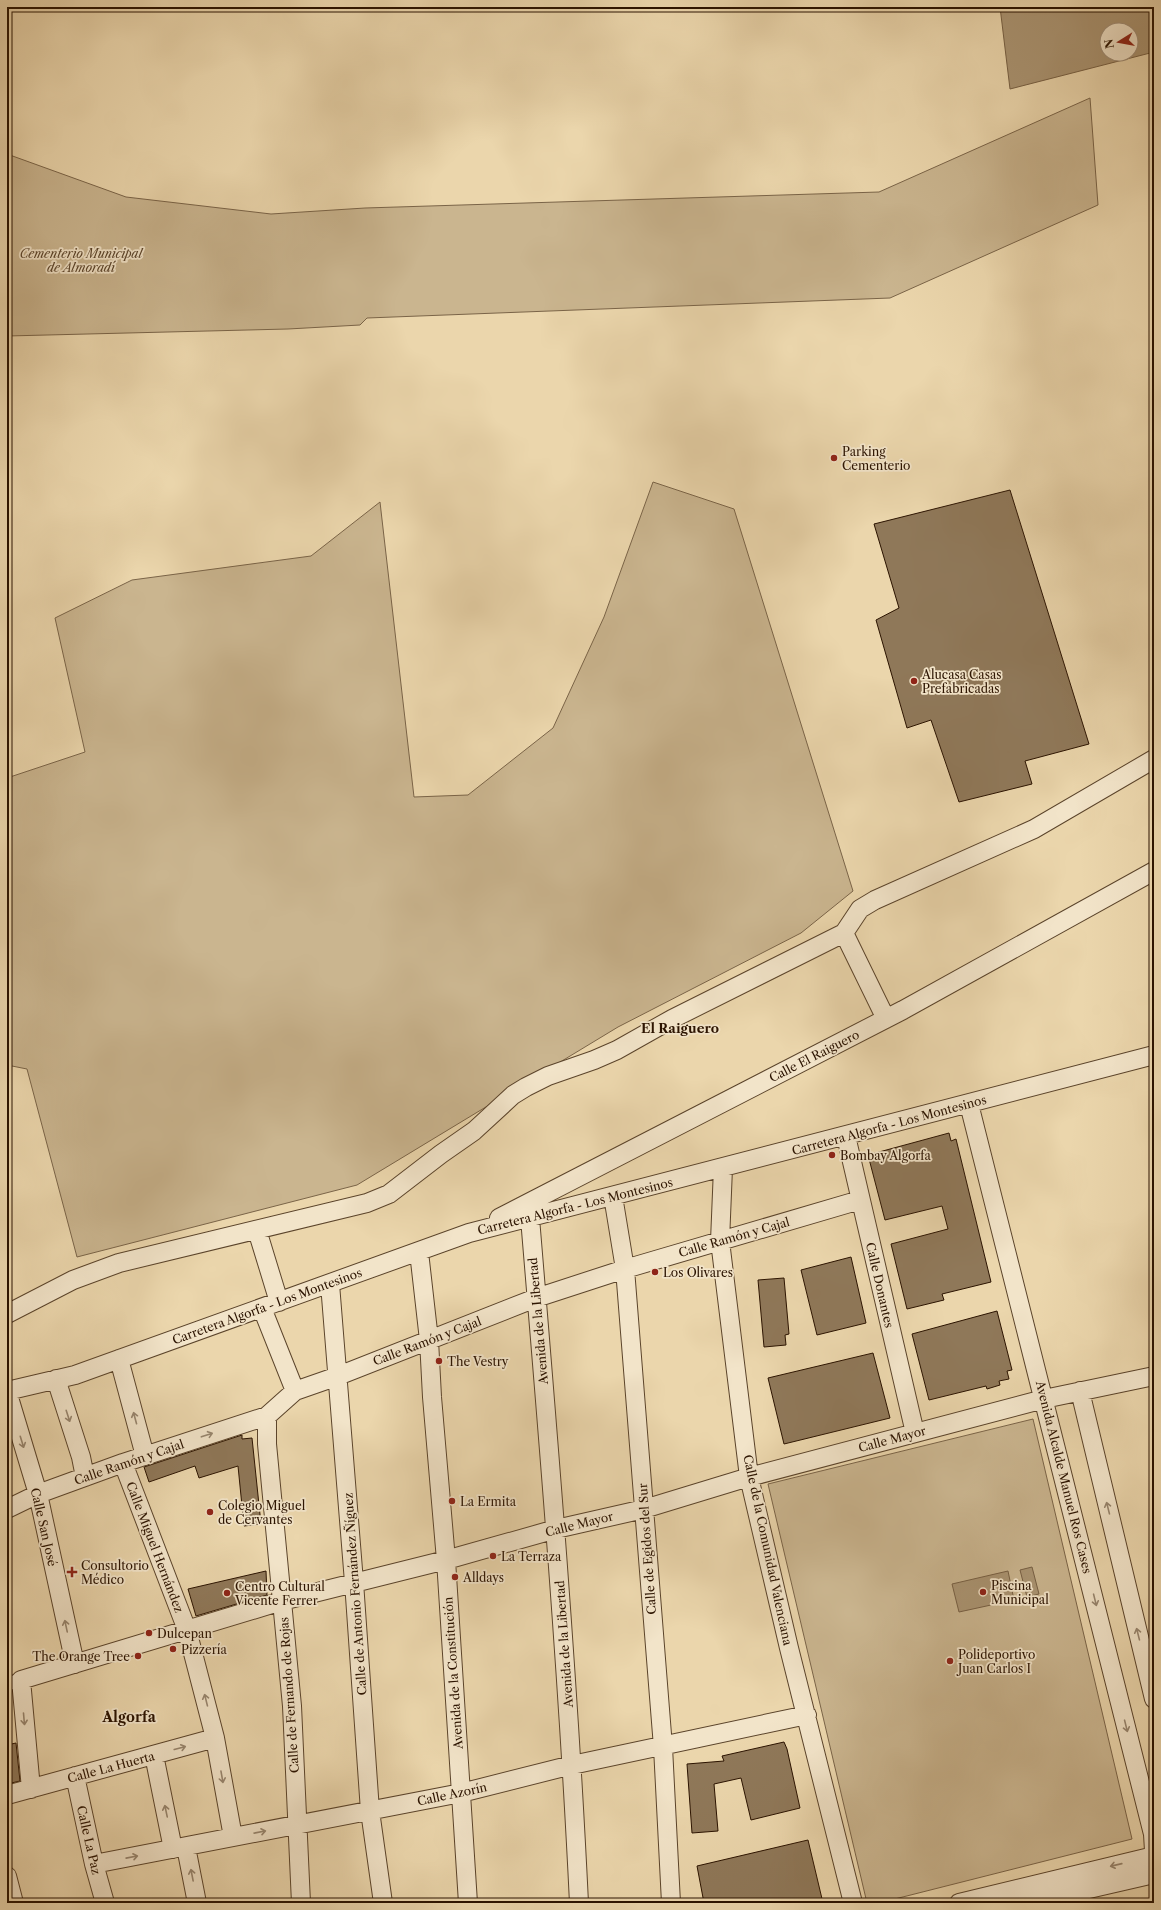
<svg xmlns="http://www.w3.org/2000/svg" width="1161" height="1910" viewBox="0 0 1161 1910" font-family="'Libre Caslon Text',serif">
  <style>
    .green { fill: #cab58f; stroke: #7a6448 }
    .water { fill: #aa9472; stroke: #776044; fill-rule: evenodd }
    .building { fill: #8f7859; stroke: #2b1300 }
    .lines { fill: none; stroke-linecap: round; stroke-linejoin: round }
    .pedestrian-casing { stroke: #5b442b; stroke-width: 15 }
    .minor-casing { stroke: #5b442b; stroke-width: 20 }
    .pedestrian { stroke: #f2e4c9; stroke-width: 13 }
    .minor { stroke: #f2e4c9; stroke-width: 18 }
    .oneway { stroke: #98866f }
    .poi-dot { fill: #8f2418; stroke: #f2e4c9; stroke-width: 1.5 }
    .labels { text-anchor: middle; dominant-baseline: central; stroke-width: 3.5; stroke-linejoin: round; paint-order: stroke }
    .park-label { font-size: 12px; font-style: italic; fill: #5b442b; stroke: #f2e4c9 }
    .poi-label { font-size: 12px; fill: #2b1300; stroke: #f2e4c9; text-anchor: start }
    .street-label { font-size: 12px; fill: #2b1300; stroke: #f2e4c9 }
    .neighbourhood-label { font-size: 13px; font-weight: bold; fill: #2b1300; stroke: #f2e4c9 }
    .quarter-label { font-size: 14px; font-weight: bold; fill: #2b1300; stroke: #f2e4c9 }
  </style>
  <rect width="100%" height="100%" fill="#ebd6ac"/>
  <filter id="stains"><feTurbulence type="fractalNoise" baseFrequency=".005" numOctaves="4"/><feColorMatrix values="0 0 0 0 .2 0 0 0 0 .09 0 0 0 0 .02 0 0 0 .5 -.17"/></filter>
  <radialGradient id="worn" r=".72"><stop offset=".6" stop-color="#630" stop-opacity="0"/><stop offset="1" stop-color="#630" stop-opacity=".3"/></radialGradient>
  <path class="green" d="M 1090,98 L 1098,205 L 890,298 L 367,318 L 360,325 L 288,329 L 7,336 L 7,154 L 126,197 L 271,214 L 365,208 L 879,192 Z
    M 653,482 L 734,509 L 853,891 L 801,933 L 618,1027 L 357,1185 L 77,1257 L 27,1069 L 7,1065 L 7,778 L 85,752 L 55,618 L 132,580 L 311,556 L 380,502 L 414,797 L 468,795 L 553,728 L 604,617 Z
    M 1033,1419 L 1132,1839 L 879,1903 L 867,1903 L 768,1484 Z"/>
  <path class="water" d="M 1000,7 L 1154,7 L 1154,52 L 1010,89 ZM 1107,30 L 1131,30 L 1131,54 L 1107,54 Z
    M 1032,1567 L 1039,1594 L 1027,1597 L 1020,1570 Z
    M 1008,1571 L 1014,1600 L 959,1612 L 952,1584 Z"/>
  <path class="building" d="M 1010,490 L 1089,744 L 1025,761 L 1032,784 L 959,802 L 931,720 L 907,728 L 876,620 L 899,608 L 874,524 Z
    M 949,1133 L 951,1141 L 956,1139 L 991,1282 L 942,1294 L 944,1300 L 907,1309 L 891,1244 L 948,1229 L 942,1206 L 885,1220 L 868,1155 Z
    M 851,1257 L 866,1323 L 817,1335 L 801,1270 Z
    M 784,1278 L 789,1334 L 785,1335 L 786,1345 L 764,1347 L 758,1280 Z
    M 997,1311 L 1012,1370 L 1007,1371 L 1009,1379 L 999,1381 L 1000,1385 L 987,1389 L 986,1386 L 929,1400 L 912,1334 Z
    M 873,1353 L 890,1418 L 784,1444 L 768,1378 Z
    M 242,1435 L 242,1439 L 252,1438 L 261,1524 L 244,1526 L 238,1466 L 199,1478 L 195,1466 L 149,1482 L 144,1467 Z
    M 266,1571 L 267,1595 L 196,1616 L 188,1589 Z
    M 784,1742 L 787,1749 L 800,1808 L 751,1820 L 741,1778 L 714,1784 L 718,1831 L 692,1833 L 687,1764 L 724,1761 L 722,1756 Z
    M 16,1743 L 20,1781 L 7,1784 L 7,1745 Z
    M 808,1840 L 823,1903 L 704,1903 L 697,1866 Z"/>
  <g class="lines">
    <defs>
      <path id="pedestrian" d="M 7,1684 L 21,1680"/>
      <path id="minor" d="M 844,933 L 886,1019
        M 969,1104 L 1153,1834 L 1154,1851
        M 846,1136 L 915,1433
        M 723,1168 L 720,1241 L 749,1477 L 789,1648 L 853,1903
        M 613,1196 L 625,1269 L 663,1747 L 671,1903
        M 499,1218 L 903,1010 L 1154,871
        M 530,1218 C 549,1446 568,1674 579,1903
        M 257,1230 L 279,1302
        M 419,1252 L 429,1340 L 432,1397 L 446,1560 L 468,1903
        M 330,1284 L 354,1582 L 370,1811 L 383,1903
        M 262,1308 L 295,1391
        M 7,1314 L 73,1280 L 119,1263 L 367,1203 L 389,1194 L 441,1154 L 474,1131 L 513,1095 L 526,1087 L 548,1076 L 594,1060 L 617,1050 L 672,1019 L 844,933 L 860,909 L 875,900 L 1034,829 L 1154,759
        M 119,1359 L 145,1456
        M 56,1379 L 81,1457 L 85,1477
        M 1080,1391 L 1154,1699
        M 267,1416 L 267,1444 L 292,1706 L 301,1903
        M 123,1463 L 187,1630 L 215,1738 L 233,1837
        M 7,1509 L 38,1494 L 123,1463 L 267,1416 L 295,1391 L 338,1376 L 536,1298 L 625,1269 L 860,1200
        M 75,1664 L 38,1494 L 7,1391 L 75,1375 L 469,1233 L 1154,1055
        M 154,1755 L 173,1849
        M 75,1776 L 94,1864 L 105,1903
        M 31,1789 L 21,1680 L 282,1601 L 446,1560 L 556,1529 L 644,1509 L 749,1477 L 1044,1399 L 1154,1376
        M 7,1795 L 215,1738
        M 186,1847 L 197,1903
        M 94,1864 L 461,1793 L 572,1765 L 807,1715
        M 7,1876 L 14,1903
        M 959,1903 L 1154,1856
        M 1028,1903 L 1154,1874"/>
    </defs>
    <use href="#pedestrian" class="pedestrian-casing"/>
    <use href="#minor" class="minor-casing"/>
    <use href="#pedestrian" class="pedestrian"/>
    <use href="#minor" class="minor"/>
  </g>
  <defs><path id="oneway-shaft" d="M-6 0H5M1.5-3L5.5 0L1.5 3" fill="none" stroke-width="1.6" stroke-linecap="round" stroke-linejoin="round"/></defs>
  <g class="oneway">
    <use href="#oneway-shaft" transform="translate(68 1416) rotate(72)"/>
    <use href="#oneway-shaft" transform="translate(135 1418) rotate(-105)"/>
    <use href="#oneway-shaft" transform="translate(207 1435) rotate(-18)"/>
    <use href="#oneway-shaft" transform="translate(22 1442) rotate(73)"/>
    <use href="#oneway-shaft" transform="translate(1108 1508) rotate(-104)"/>
    <use href="#oneway-shaft" transform="translate(1095 1600) rotate(76)"/>
    <use href="#oneway-shaft" transform="translate(66 1626) rotate(-102)"/>
    <use href="#oneway-shaft" transform="translate(1138 1634) rotate(-104)"/>
    <use href="#oneway-shaft" transform="translate(206 1700) rotate(-104)"/>
    <use href="#oneway-shaft" transform="translate(24 1719) rotate(85)"/>
    <use href="#oneway-shaft" transform="translate(1126 1726) rotate(76)"/>
    <use href="#oneway-shaft" transform="translate(180 1748) rotate(-15)"/>
    <use href="#oneway-shaft" transform="translate(222 1777) rotate(80)"/>
    <use href="#oneway-shaft" transform="translate(166 1811) rotate(-102)"/>
    <use href="#oneway-shaft" transform="translate(260 1832) rotate(-11)"/>
    <use href="#oneway-shaft" transform="translate(132 1857) rotate(-11)"/>
    <use href="#oneway-shaft" transform="translate(1116 1865) rotate(167)"/>
    <use href="#oneway-shaft" transform="translate(192 1875) rotate(-101)"/>
  </g>
  <g class="poi-dot">
    <circle cx="834" cy="458" r="4"/>
    <circle cx="914" cy="681" r="4"/>
    <circle cx="832" cy="1155" r="4"/>
    <circle cx="655" cy="1272" r="4"/>
    <circle cx="439" cy="1361" r="4"/>
    <circle cx="452" cy="1501" r="4"/>
    <circle cx="210" cy="1512" r="4"/>
    <circle cx="493" cy="1556" r="4"/>
    <path d="M70 1566h4v4h4v4h-4v4h-4v-4h-4v-4h4z"/>
    <circle cx="455" cy="1577" r="4"/>
    <circle cx="983" cy="1592" r="4"/>
    <circle cx="227" cy="1593" r="4"/>
    <circle cx="149" cy="1633" r="4"/>
    <circle cx="173" cy="1649" r="4"/>
    <circle cx="138" cy="1656" r="4"/>
    <circle cx="950" cy="1661" r="4"/>
  </g>
  <g class="labels">
    <g class="park-label">
      <text x="81" y="253">Cementerio Municipal<tspan x="81" dy="14">de Almoradí</tspan></text>
    </g>
    <g class="poi-label">
      <text x="842" y="451">Parking<tspan x="842" dy="14">Cementerio</tspan></text>
      <text x="922" y="674">Alucasa Casas<tspan x="922" dy="14">Prefabricadas</tspan></text>
      <text x="840" y="1155">Bombay Algorfa</text>
      <text x="663" y="1272">Los Olivares</text>
      <text x="447" y="1361">The Vestry</text>
      <text x="460" y="1501">La Ermita</text>
      <text x="218" y="1505">Colegio Miguel<tspan x="218" dy="14">de Cervantes</tspan></text>
      <text x="501" y="1556">La Terraza</text>
      <text x="81" y="1565">Consultorio<tspan x="81" dy="14">Médico</tspan></text>
      <text x="463" y="1577">Alldays</text>
      <text x="991" y="1585">Piscina<tspan x="991" dy="14">Municipal</tspan></text>
      <text x="235" y="1586">Centro Cultural<tspan x="235" dy="14">Vicente Ferrer</tspan></text>
      <text x="157" y="1633">Dulcepan</text>
      <text x="181" y="1649">Pizzería</text>
      <text x="958" y="1654">Polideportivo<tspan x="958" dy="14">Juan Carlos I</tspan></text>
      <text x="130" y="1656" text-anchor="end">The Orange Tree</text>
    </g>
    <g class="street-label">
      <text transform="translate(814 1056) rotate(-27)">Calle El Raiguero</text>
      <text transform="translate(889 1125) rotate(-15)">Carretera Algorfa - Los Montesinos</text>
      <text transform="translate(575 1206) rotate(-14)">Carretera Algorfa - Los Montesinos</text>
      <text transform="translate(734 1237) rotate(-16)">Calle Ramón y Cajal</text>
      <text transform="translate(880 1285) rotate(77)">Calle Donantes</text>
      <text transform="translate(267 1306) rotate(-20)">Carretera Algorfa - Los Montesinos</text>
      <text transform="translate(538 1321) rotate(-95)">Avenida de la Libertad</text>
      <text transform="translate(427 1341) rotate(-21)">Calle Ramón y Cajal</text>
      <text transform="translate(892 1439) rotate(-15)">Calle Mayor</text>
      <text transform="translate(129 1462) rotate(-19)">Calle Ramón y Cajal</text>
      <text transform="translate(1064 1477) rotate(76)">Avenida Alcalde Manuel Ros Cases</text>
      <text transform="translate(579 1524) rotate(-14)">Calle Mayor</text>
      <text transform="translate(44 1527) rotate(77)">Calle San José</text>
      <text transform="translate(155 1547) rotate(69)">Calle Miguel Hernández</text>
      <text transform="translate(647 1549) rotate(-94)">Calle de Egidos del Sur</text>
      <text transform="translate(768 1550) rotate(78)">Calle de la Comunidad Valenciana</text>
      <text transform="translate(355 1594) rotate(-94)">Calle de Antonio Fernández Ñíguez</text>
      <text transform="translate(564 1644) rotate(-94)">Avenida de la Libertad</text>
      <text transform="translate(453 1673) rotate(-94)">Avenida de la Constitución</text>
      <text transform="translate(289 1695) rotate(-94)">Calle de Fernando de Rojas</text>
      <text transform="translate(111 1767) rotate(-15)">Calle La Huerta</text>
      <text transform="translate(452 1794) rotate(-12)">Calle Azorín</text>
      <text transform="translate(89 1840) rotate(77)">Calle La Paz</text>
    </g>
    <g class="neighbourhood-label">
      <text x="680" y="1028">El Raiguero</text>
    </g>
    <g class="quarter-label">
      <text x="129" y="1717">Algorfa</text>
    </g>
  </g>
  <rect width="1161" height="1910" fill="none" stroke="#ebd6ac" stroke-width="24"/>
  <rect x="8" y="8" width="1145" height="1894" fill="none" stroke="#2b1300" stroke-width="2"/>
  <rect x="12" y="12" width="1137" height="1886" fill="none" stroke="#2b1300"/>
  <g transform="translate(1119 42) rotate(259)"><circle r="19" fill="#f2e4c9" stroke="#a29079"/>
  <path d="M0-3L7 15L0 10L-7 15Z" fill="#8f2418"/>
  <text y="-6" font-size="11" font-weight="bold" text-anchor="middle" fill="#2b1300">N</text>
  </g>
  <rect width="100%" height="100%" filter="url(#stains)"/>
  <rect width="100%" height="100%" fill="url(#worn)"/>
</svg>
